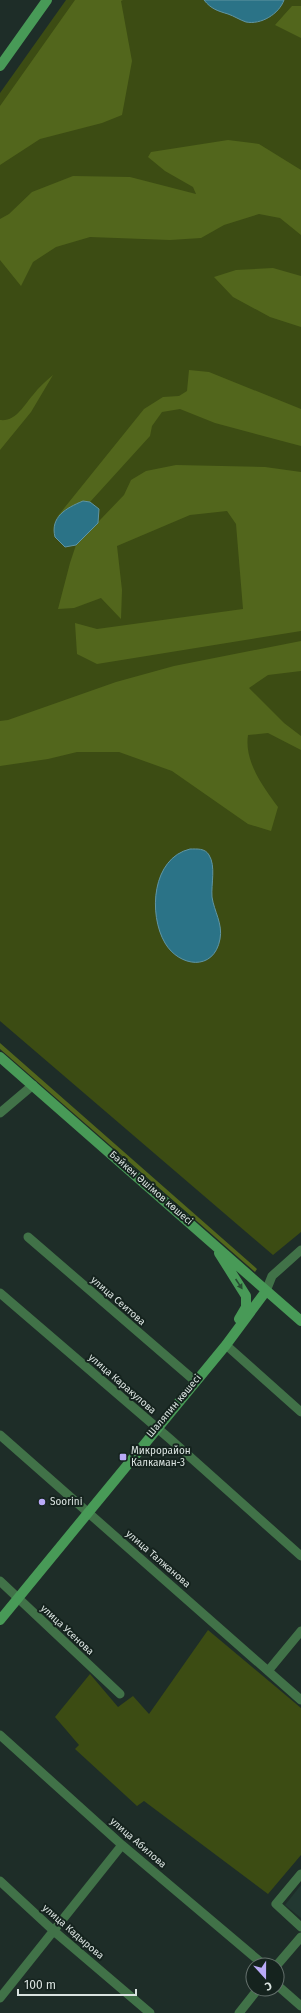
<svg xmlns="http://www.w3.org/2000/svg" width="301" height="2013" viewBox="0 0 301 2013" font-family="'Fira Sans',sans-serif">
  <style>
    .built { fill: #223831 }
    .green { fill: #3c4c13 }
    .forest { fill: #52661c }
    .water { fill: #2b7387; stroke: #6095a2 }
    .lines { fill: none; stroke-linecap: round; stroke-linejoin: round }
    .minor { stroke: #417248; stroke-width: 9 }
    .secondary { stroke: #489a57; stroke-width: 10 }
    .oneway { fill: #274d32 }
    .poi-dot { fill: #b9aaf7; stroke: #15231e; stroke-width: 1.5 }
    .labels { text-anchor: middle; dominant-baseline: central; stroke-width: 4; stroke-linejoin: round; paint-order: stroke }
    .street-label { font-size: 10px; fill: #dae3e0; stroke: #15231e }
    .poi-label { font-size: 10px; fill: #dae3e0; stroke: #15231e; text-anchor: start }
  </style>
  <rect width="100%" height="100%" fill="#1e2d28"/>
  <path class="built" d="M 301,1885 L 301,1918 L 285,1905 Z"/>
  <path class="green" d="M 66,0 L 301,0 L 301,1232 L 273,1255 L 0,1021 L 0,93 Z
    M 208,1630 L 301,1708 L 301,1855 L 268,1894 L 144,1801 L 137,1806 L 75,1749 L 79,1745 L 55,1717 L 90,1674 L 118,1707 L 133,1696 L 149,1714 Z"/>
  <path class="forest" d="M 75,0 L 123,0 L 121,1 L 132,61 L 122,115 L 102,123 L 40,139 L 0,165 L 0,106 Z
    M 292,6 L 301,6 L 301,38 L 275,25 Z
    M 228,140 L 259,144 L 301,170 L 301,235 L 280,218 L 259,214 L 224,225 L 201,238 L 170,240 L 90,237 L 56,247 L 33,262 L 21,286 L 0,260 L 0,219 L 9,214 L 32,192 L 73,176 L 130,177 L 196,194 L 193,187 L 165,171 L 148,157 L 151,152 Z
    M 273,268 L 301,276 L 301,327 L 270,317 L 233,297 L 214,277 L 236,270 Z
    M 189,370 L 209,372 L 301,409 L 301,446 L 215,423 L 180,409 L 162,412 L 152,426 L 150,436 L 90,502 L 83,501 L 57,517 L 144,409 L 163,397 L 179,396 L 187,391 Z
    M 53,375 L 31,412 L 0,450 L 0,420 C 16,422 24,405 33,395 C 39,387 46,381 53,375 Z
    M 176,465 L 265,467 L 301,472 L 301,631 L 97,664 L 77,654 L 75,623 L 97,629 L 243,609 L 236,524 L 227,511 L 190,515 L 117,546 L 122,590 L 121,619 L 101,598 L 74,608 L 58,609 L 70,563 L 76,545 L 124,495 L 131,480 L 146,471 Z
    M 301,641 L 301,671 L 268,675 L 249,688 L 284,723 L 301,736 L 301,750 L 268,733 L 248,735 C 244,762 263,786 278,807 L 271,831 L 248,824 L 172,771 L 119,752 L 77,752 L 48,759 L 0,766 L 0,721 L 8,720 L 116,682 L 174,666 Z
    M 0,1043 L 257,1269 L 255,1272 L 0,1049 Z"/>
  <path class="water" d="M 204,0 L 284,0 C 279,14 261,25 246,22 C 240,20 234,16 228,14 C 218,11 211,9 204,0 Z
    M 83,501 L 90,502 L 99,509 L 98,523 L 76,545 L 65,547 L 55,537 C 50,517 66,508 83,501 Z
    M 190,849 C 197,849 205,848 209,855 C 216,866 211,884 212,897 C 214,911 223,924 220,939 C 214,972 179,967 165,943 C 148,914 152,858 190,849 Z"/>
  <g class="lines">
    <path class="minor" d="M 0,1113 L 33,1085
      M 28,1237 L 195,1381
      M 266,1291 L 272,1276 L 301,1250
      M 0,1293 L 170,1439 L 301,1556
      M 226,1345 L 301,1412
      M 0,1435 L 301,1700
      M 0,1581 L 120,1694
      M 268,1671 L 301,1631
      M 0,1735 L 122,1845 L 264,1965
      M 301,1874 L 276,1904 L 301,1927
      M 0,1881 L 55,1932 L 150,2013
      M 277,1965 L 301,1937
      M 277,1985 L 301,2006
      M 0,1998 L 122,1845
      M 239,2013 L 258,1989"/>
    <path class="secondary" d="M 0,66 L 47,0
      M 0,1057 L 301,1321
      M 219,1253 L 246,1296 L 246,1307 L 239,1319
      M 0,1620 L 226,1345 L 266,1291"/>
  </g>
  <defs><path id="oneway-solid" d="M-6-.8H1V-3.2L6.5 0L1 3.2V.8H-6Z"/></defs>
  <use class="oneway" href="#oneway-solid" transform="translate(239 1284) rotate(56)"/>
  <g class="poi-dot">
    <rect x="119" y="1453" width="8" height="8" rx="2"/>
    <circle cx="42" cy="1502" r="4"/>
  </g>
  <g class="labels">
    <g class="street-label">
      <text transform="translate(151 1188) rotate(41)">Бәйкен Әшімов көшесі</text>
      <text transform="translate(118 1301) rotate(41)">улица Сеитова</text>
      <text transform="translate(122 1384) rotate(41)">улица Каракулова</text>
      <text transform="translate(174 1406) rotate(-50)">Шаляпин көшесі</text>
      <text transform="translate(158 1559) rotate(41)">улица Талжанова</text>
      <text transform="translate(67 1630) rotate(43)">улица Усенова</text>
      <text transform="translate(138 1843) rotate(41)">улица Абилова</text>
      <text transform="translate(73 1932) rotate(41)">улица Кадырова</text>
    </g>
    <g class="poi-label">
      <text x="131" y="1451">Микрорайон<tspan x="131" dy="12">Калкаман-3</tspan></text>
      <text x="50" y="1502">Soorini</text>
    </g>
  </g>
  <g transform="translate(265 1977) rotate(159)"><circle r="19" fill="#15231e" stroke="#64706c"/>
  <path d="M0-3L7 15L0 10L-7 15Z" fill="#b9aaf7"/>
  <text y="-6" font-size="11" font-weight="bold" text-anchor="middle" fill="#dae3e0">С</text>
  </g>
  <path d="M18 1989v6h118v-6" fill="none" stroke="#dae3e0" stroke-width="2"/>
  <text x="24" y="1989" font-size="12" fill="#dae3e0" stroke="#15231e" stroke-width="3" paint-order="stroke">100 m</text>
</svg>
